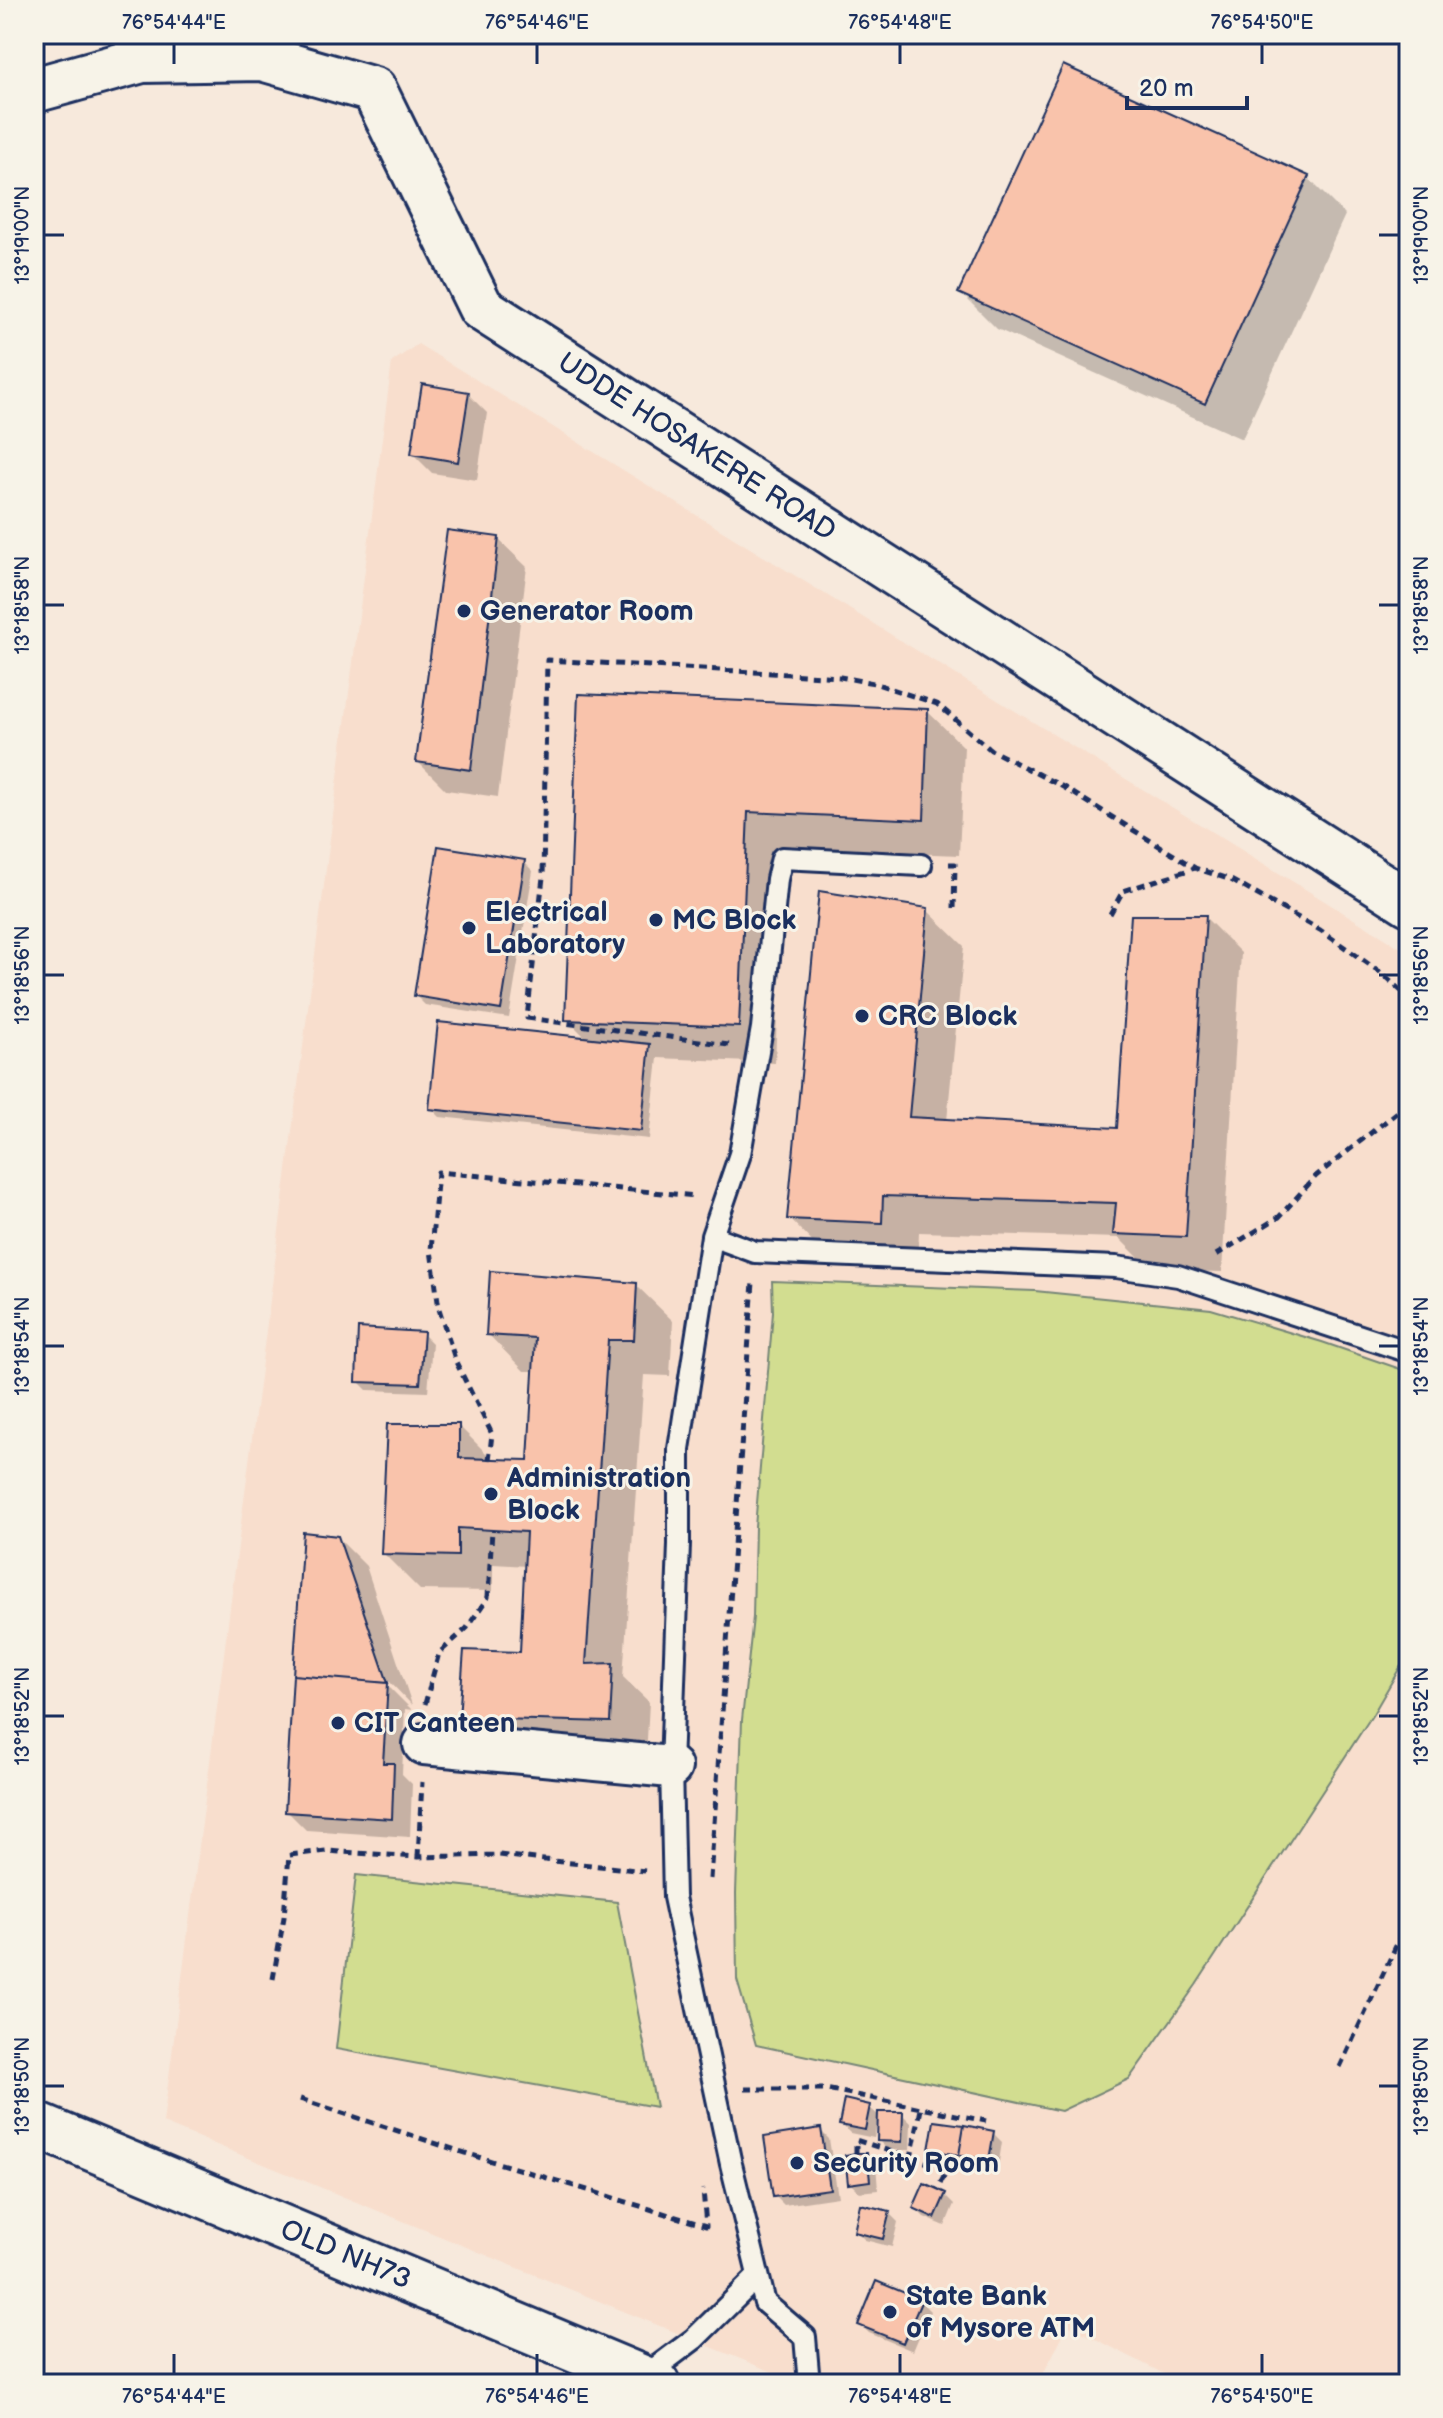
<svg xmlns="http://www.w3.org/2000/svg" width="1443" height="2418" viewBox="0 0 1443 2418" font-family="'Balsamiq Sans',sans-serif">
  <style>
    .built { fill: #f8decd }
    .green { fill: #d2dd90; stroke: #768677; stroke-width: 2 }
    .shadow { fill: #0003 }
    .building { fill: #f9c3ab; stroke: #1b2f5e; stroke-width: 2 }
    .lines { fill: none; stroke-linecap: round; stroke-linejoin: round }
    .lane-casing { stroke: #1b2f5e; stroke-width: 26 }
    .street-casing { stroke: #1b2f5e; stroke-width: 46 }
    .secondary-casing { stroke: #1b2f5e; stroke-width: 50 }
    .primary-casing { stroke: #1b2f5e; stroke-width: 50 }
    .path { stroke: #1b2f5e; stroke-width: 5; stroke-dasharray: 8 6; stroke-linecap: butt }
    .lane { stroke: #f7f3e8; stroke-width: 20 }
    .street { stroke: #f7f3e8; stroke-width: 40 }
    .secondary { stroke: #f7f3e8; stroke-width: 44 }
    .primary { stroke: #f7f3e8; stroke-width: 44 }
    .ticks { fill: none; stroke: #1b2f5e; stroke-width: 3 }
    .poi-dot { fill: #1b2f5e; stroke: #f7f3e8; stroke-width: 3 }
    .labels { text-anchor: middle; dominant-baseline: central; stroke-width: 6; stroke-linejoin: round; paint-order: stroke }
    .street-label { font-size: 28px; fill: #1b2f5e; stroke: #f7f3e8 }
    .poi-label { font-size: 28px; font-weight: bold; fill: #1b2f5e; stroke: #f7f3e8; text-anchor: start }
    .neatline { fill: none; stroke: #1b2f5e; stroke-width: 3 }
    .ticks-label { font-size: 20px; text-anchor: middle; fill: #1b2f5e }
  </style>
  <rect width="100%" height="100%" fill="#f7e9dc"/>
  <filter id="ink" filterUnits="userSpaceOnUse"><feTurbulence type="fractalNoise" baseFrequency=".0125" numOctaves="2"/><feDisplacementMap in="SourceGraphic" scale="16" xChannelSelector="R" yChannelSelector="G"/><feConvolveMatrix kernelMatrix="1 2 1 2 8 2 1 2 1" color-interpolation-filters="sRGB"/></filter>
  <g filter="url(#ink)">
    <path class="built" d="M 418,344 L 1409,953 L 1409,2384 L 1184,2384 L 1068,2325 L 1038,2384 L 802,2384 L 163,2123 L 392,362 Z"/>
    <path class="green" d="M 772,1281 L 1035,1291 L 1211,1309 L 1322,1342 L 1409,1372 L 1409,1652 L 1373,1714 L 1196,1985 L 1129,2079 L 1061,2111 L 756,2045 L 737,1980 L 736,1893 L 742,1720 L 753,1617 L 755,1527 L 773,1312 Z
      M 356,1875 L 617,1902 L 656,2107 L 336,2049 Z"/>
    <path class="shadow" d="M 1064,68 L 1308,178 L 1345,215 L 1242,439 L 997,329 L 961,293 Z
      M 468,394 L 487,413 L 477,480 L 432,473 L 413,454 Z
      M 498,539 L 527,567 L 498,797 L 446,790 L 418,762 Z
      M 580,696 L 927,711 L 964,747 L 959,855 L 784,848 L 775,1063 L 658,1058 L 649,1139 L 440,1117 L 431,1108 L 587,1039 L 567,1019 Z
      M 524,862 L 533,871 L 509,1018 L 425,1005 L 416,996 Z
      M 927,910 L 964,946 L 947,1121 L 1119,1130 L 1205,917 L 1241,953 L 1222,1272 L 1151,1270 L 1119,1238 L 919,1232 L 918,1258 L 825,1255 L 789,1218 Z
      M 636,1285 L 673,1321 L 670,1376 L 644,1375 L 623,1677 L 649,1702 L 646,1758 L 498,1754 L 462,1717 L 522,1654 L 526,1566 L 493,1564 L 493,1591 L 420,1590 L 383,1553 L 459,1426 L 494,1461 L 530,1462 L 535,1371 L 524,1371 L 488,1334 Z
      M 423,1334 L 432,1343 L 428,1392 L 367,1390 L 358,1381 Z
      M 337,1537 L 366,1566 L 412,1705 L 386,1678 L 386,1684 L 412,1710 L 405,1709 L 402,1774 L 412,1784 L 410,1837 L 306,1830 L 287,1811 Z
      M 869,2107 L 880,2117 L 902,2114 L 911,2123 L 910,2150 L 888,2150 L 879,2141 L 880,2119 L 878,2118 L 874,2138 L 850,2133 L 841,2124 Z
      M 820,2130 L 829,2139 L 838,2197 L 784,2205 L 775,2196 Z
      M 993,2133 L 1002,2142 L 998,2168 L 940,2158 L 931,2149 Z
      M 867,2155 L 876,2164 L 878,2190 L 859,2192 L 850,2183 Z
      M 925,2185 L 945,2195 L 954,2204 L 945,2226 L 924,2217 L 915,2208 Z
      M 889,2213 L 898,2222 L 892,2247 L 865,2240 L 856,2231 Z
      M 921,2302 L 930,2311 L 913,2351 L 869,2333 L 860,2324 Z"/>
    <path class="building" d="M 1063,65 L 1309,176 L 1205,404 L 958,293 Z
      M 422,384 L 469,392 L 458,462 L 411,454 Z
      M 447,530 L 499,537 L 471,770 L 416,762 Z
      M 578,694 L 928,709 L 924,820 L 748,812 L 739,1027 L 565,1020 Z
      M 438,846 L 525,860 L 501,1010 L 414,996 Z
      M 819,891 L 928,908 L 909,1117 L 1117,1128 L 1131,915 L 1206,915 L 1186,1237 L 1113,1234 L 1116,1203 L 883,1196 L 882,1223 L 787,1219 Z
      M 438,1022 L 650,1044 L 641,1131 L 429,1109 Z
      M 490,1271 L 637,1283 L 634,1340 L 608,1340 L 586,1664 L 613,1663 L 610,1722 L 459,1718 L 464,1650 L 520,1652 L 526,1532 L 458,1528 L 458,1556 L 381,1554 L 387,1424 L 459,1424 L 459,1458 L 528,1460 L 535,1338 L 486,1335 Z
      M 358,1328 L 424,1332 L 420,1384 L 356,1382 Z
      M 303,1532 L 338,1536 L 388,1683 L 293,1675 Z
      M 293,1675 L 388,1683 L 383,1763 L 394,1763 L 392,1819 L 285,1812 Z
      M 844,2099 L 870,2105 L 865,2130 L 839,2125 Z
      M 878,2112 L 903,2112 L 902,2142 L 877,2141 Z
      M 934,2121 L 964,2125 L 959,2155 L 929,2150 Z
      M 964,2125 L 994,2131 L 989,2160 L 959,2155 Z
      M 821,2128 L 830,2189 L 773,2197 L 764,2137 Z
      M 856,2153 L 867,2153 L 870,2181 L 848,2184 L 845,2155 Z
      M 924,2183 L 946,2193 L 935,2218 L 913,2208 Z
      M 860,2204 L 890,2211 L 883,2239 L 854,2232 Z
      M 876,2281 L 922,2300 L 903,2343 L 858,2325 Z"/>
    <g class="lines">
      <defs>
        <path id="lane" d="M 712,1236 L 755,1252 L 1116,1267 L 1178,1276 L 1409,1352
          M 642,2378 L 694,2339 L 758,2276
          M 809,2384 L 805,2337 L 765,2303 L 731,2164 L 674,1897 L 671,1767 L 679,1544 L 679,1449 L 712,1236 L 740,1154 L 762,1028 L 777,879 L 782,858 L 921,865"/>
        <path id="street" d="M 424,1744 L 671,1767"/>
        <g id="secondary">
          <path id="s1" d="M 34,90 L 142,60 L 262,58 L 374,90 L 481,308 L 1409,903"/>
        </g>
        <g id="primary">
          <path id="s2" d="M 34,2124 L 657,2384"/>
        </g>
      </defs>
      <use href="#lane" class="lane-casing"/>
      <use href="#street" class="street-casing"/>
      <use href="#secondary" class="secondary-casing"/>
      <use href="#primary" class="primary-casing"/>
      <path class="path" d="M 949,864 L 955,864 L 954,909
        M 1110,914 L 1123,891 L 1195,868
        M 729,1045 L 527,1018 L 543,877 L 547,660 L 840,677 L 874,683 L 937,704 L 991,750 L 1065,788 L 1195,868 L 1231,880 L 1320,930 L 1380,972 L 1409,998
        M 1216,1255 L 1279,1217 L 1316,1176 L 1409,1103
        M 489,1460 L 492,1434 L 456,1362 L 439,1309 L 431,1250 L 438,1172 L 696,1196
        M 425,1704 L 439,1653 L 467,1628 L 488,1597 L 492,1530
        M 418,1857 L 422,1782
        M 710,1879 L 753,1282
        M 273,1979 L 284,1917 L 289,1855 L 326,1851 L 418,1857 L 499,1855 L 645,1871
        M 1340,2067 L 1409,1918
        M 745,2089 L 826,2089 L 986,2121
        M 300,2099 L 465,2153 L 706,2226 L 703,2189
        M 856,2153 L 856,2140 L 911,2158 L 921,2109
        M 911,2158 L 936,2165 L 946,2172 L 937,2189"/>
      <use href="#lane" class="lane"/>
      <use href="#street" class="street"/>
      <use href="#secondary" class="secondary"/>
      <use href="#primary" class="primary"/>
    </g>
  </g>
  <path class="ticks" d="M 174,44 L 174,64M 537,44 L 537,64M 900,44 L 900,64M 1262,44 L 1262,64M 44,235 L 64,235M 1379,235 L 1399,235M 44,605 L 64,605M 1379,605 L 1399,605M 44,975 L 64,975M 1379,975 L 1399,975M 44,1346 L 64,1346M 1379,1346 L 1399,1346M 44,1716 L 64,1716M 1379,1716 L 1399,1716M 44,2086 L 64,2086M 1379,2086 L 1399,2086M 174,2354 L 174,2374M 537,2354 L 537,2374M 900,2354 L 900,2374M 1262,2354 L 1262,2374"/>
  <g class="poi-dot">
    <circle cx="464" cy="611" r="8"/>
    <circle cx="656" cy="920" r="8"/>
    <circle cx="469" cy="928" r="8"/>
    <circle cx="862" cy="1016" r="8"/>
    <circle cx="491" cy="1494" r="8"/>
    <circle cx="338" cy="1723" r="8"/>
    <circle cx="797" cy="2163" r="8"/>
    <circle cx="890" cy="2312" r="8"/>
  </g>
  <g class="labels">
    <g class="street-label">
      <text stroke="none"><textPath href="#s1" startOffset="848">UDDE HOSAKERE ROAD</textPath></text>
      <text stroke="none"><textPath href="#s2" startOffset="338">OLD NH73</textPath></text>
    </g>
    <g class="poi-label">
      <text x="480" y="611">Generator Room</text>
      <text x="485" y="912">Electrical<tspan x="485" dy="32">Laboratory</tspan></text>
      <text x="672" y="920">MC Block</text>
      <text x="878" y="1016">CRC Block</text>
      <text x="507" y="1478">Administration<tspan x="507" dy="32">Block</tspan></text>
      <text x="354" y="1723">CIT Canteen</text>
      <text x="813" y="2163">Security Room</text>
      <text x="906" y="2296">State Bank<tspan x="906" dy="32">of Mysore ATM</tspan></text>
    </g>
  </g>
  <rect width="1443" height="2418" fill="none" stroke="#f7f3e8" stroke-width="88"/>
  <path d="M1127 96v12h120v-12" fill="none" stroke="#1b2f5e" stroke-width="4"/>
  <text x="1139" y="96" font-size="24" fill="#1b2f5e" stroke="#f7f3e8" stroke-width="6" paint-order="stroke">20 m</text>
  <rect x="44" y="44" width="1355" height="2330" class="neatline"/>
  <g class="ticks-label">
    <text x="174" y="29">76°54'44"E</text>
    <text x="537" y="29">76°54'46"E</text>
    <text x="900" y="29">76°54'48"E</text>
    <text x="1262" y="29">76°54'50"E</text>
    <text transform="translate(22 235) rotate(-90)" y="7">13°19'00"N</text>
    <text transform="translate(1421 235) rotate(-90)" y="7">13°19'00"N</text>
    <text transform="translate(22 605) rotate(-90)" y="7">13°18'58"N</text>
    <text transform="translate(1421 605) rotate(-90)" y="7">13°18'58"N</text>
    <text transform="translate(22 975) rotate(-90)" y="7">13°18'56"N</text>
    <text transform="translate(1421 975) rotate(-90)" y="7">13°18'56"N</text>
    <text transform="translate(22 1346) rotate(-90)" y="7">13°18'54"N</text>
    <text transform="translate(1421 1346) rotate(-90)" y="7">13°18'54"N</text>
    <text transform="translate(22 1716) rotate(-90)" y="7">13°18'52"N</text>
    <text transform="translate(1421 1716) rotate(-90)" y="7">13°18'52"N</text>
    <text transform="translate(22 2086) rotate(-90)" y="7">13°18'50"N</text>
    <text transform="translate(1421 2086) rotate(-90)" y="7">13°18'50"N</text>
    <text x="174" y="2403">76°54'44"E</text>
    <text x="537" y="2403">76°54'46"E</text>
    <text x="900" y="2403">76°54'48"E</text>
    <text x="1262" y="2403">76°54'50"E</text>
  </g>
</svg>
